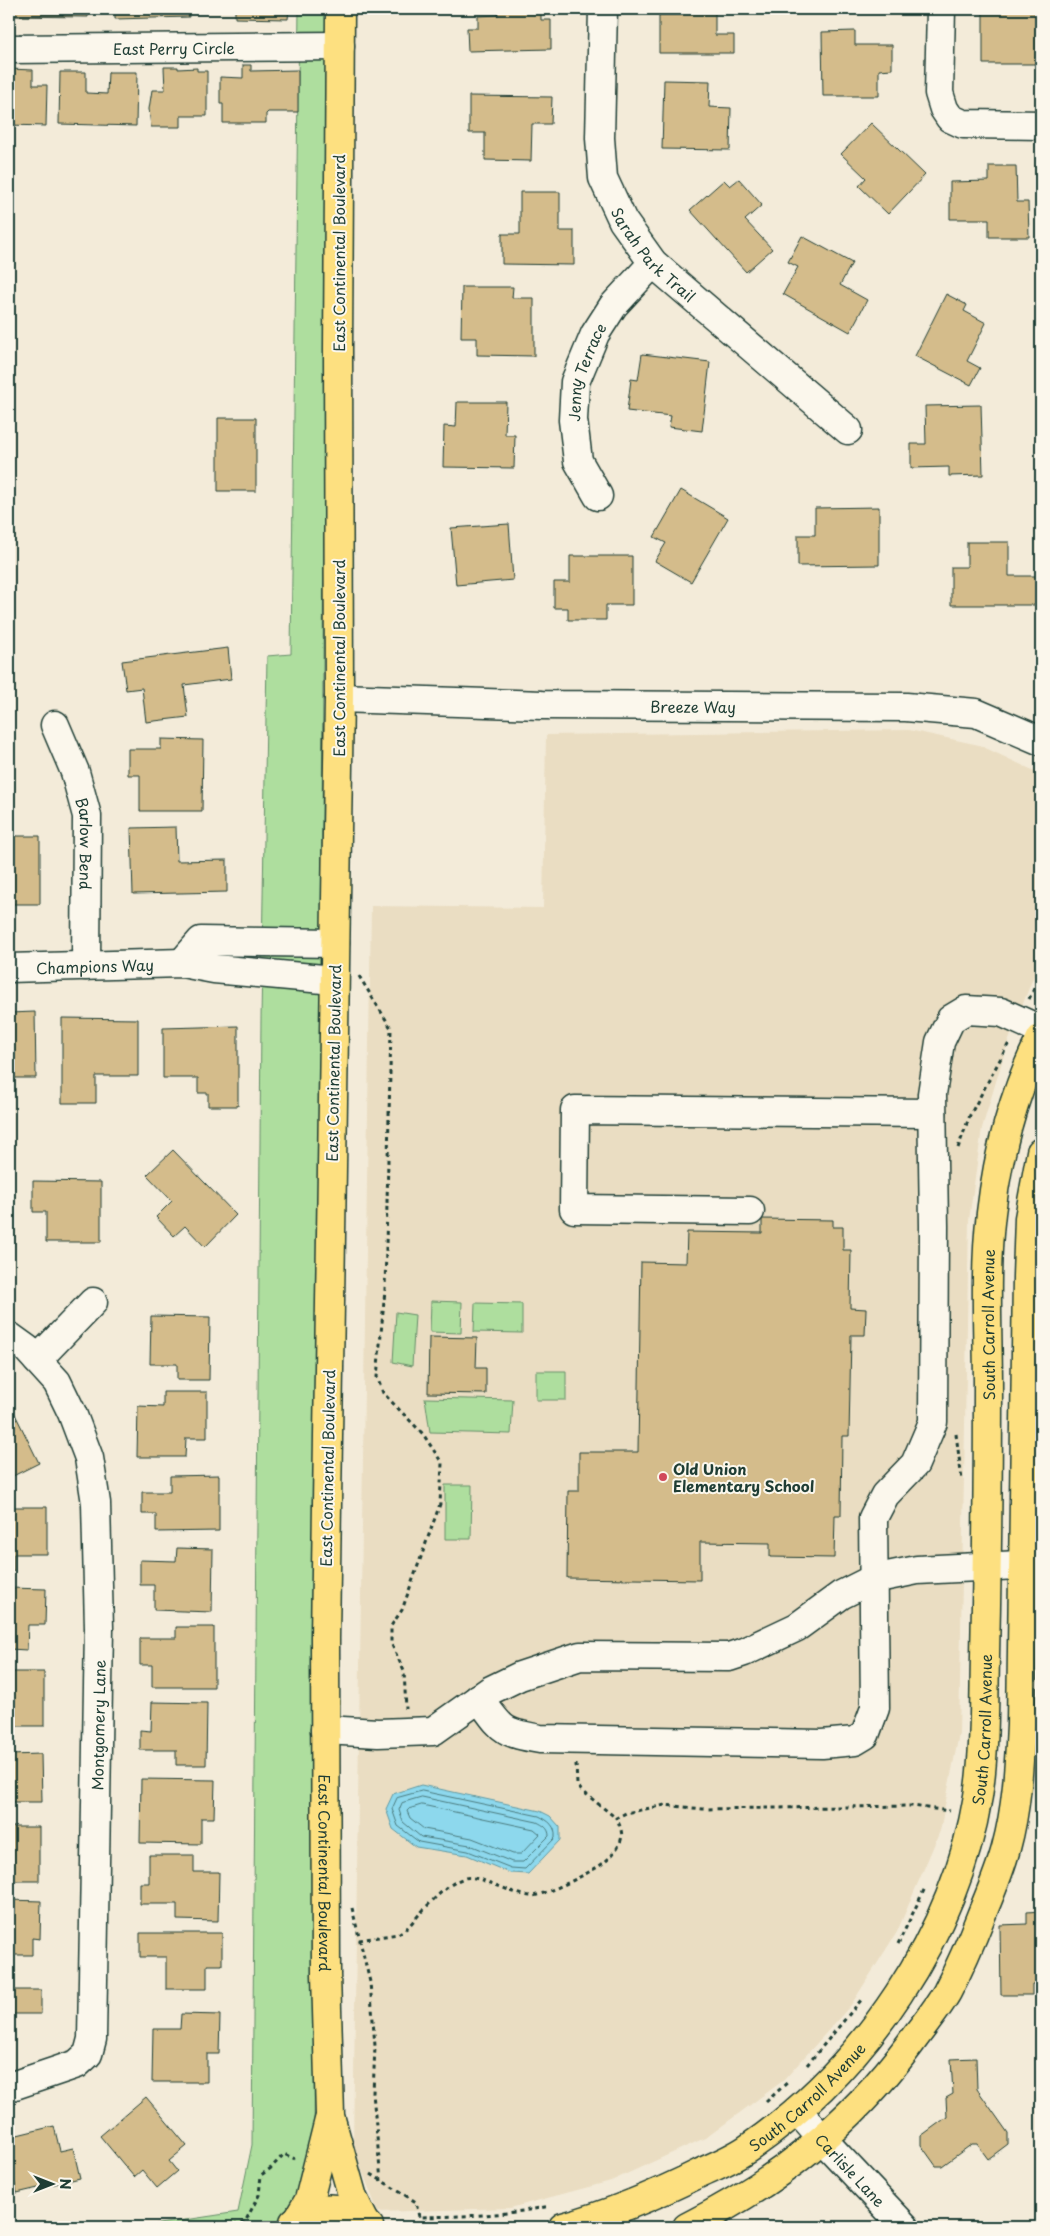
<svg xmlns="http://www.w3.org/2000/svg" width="1050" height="2236" viewBox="0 0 1050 2236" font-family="'Playpen Sans',sans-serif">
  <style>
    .built { fill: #eaddc2 }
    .green { fill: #aede9e; stroke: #668e69 }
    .water { fill: #8dd8ed; stroke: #619aa3 }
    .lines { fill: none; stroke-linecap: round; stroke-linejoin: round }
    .shore { stroke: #4b7b7e; stroke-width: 1 }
    .building { fill: #d4bc8b; stroke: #1f3d34 }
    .minor-casing { stroke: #1f3d34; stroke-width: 31 }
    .major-casing { stroke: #1f3d34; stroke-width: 31 }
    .path { stroke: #1f3d34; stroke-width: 3; stroke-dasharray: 4 4; stroke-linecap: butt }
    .minor { stroke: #fbf7ec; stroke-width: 28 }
    .major { stroke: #fde080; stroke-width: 28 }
    .poi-dot { fill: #d1495b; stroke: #fbf7ec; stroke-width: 2 }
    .labels { text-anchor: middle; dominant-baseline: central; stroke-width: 4; stroke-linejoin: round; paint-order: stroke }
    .street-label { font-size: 15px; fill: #1f3d34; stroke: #fbf7ec }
    .poi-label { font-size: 15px; font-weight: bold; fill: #1f3d34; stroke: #fbf7ec; text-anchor: start }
  </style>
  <rect width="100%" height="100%" fill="#f3ebd9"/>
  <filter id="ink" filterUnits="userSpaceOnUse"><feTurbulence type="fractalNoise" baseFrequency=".02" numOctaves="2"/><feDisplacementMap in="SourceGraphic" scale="10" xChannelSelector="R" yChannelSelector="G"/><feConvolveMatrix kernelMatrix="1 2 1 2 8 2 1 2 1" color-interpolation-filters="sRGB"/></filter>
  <g filter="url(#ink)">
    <path class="built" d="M 909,730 L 979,745 L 1041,774 L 1041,957 L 1007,1045 L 982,1128 L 969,1220 L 959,1734 L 940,1831 L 897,1932 L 851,2005 L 784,2080 L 707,2137 L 611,2181 L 510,2208 L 378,2212 L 353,2147 L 371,906 L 543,908 L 546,735 Z"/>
    <path class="green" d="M 299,9 L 327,9 L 314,2149 L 302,2194 L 283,2220 L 267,2227 L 139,2227 L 238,2212 L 252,2145 L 261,1019 L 267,656 L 291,654 Z
      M 431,1301 L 462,1302 L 461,1333 L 430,1332 Z
      M 475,1303 L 522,1304 L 522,1333 L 474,1332 Z
      M 396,1312 L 415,1315 L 412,1366 L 393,1362 Z
      M 536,1371 L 566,1371 L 566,1400 L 536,1400 Z
      M 425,1398 L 513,1400 L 511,1434 L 430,1432 Z
      M 445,1485 L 472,1485 L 471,1539 L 445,1539 Z"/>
    <path class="water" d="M 421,1785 L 540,1811 L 550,1816 L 560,1827 L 560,1840 L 528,1874 L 510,1873 L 467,1855 L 416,1847 L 393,1829 L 386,1809 L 393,1794 Z"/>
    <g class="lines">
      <path class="shore" d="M 422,1791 L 539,1816 C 549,1821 556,1826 555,1838 L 525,1869 L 511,1868 L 468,1851 L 419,1842 L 398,1826 L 392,1809 L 397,1798 Z
        M 422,1797 L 537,1822 C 543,1825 549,1828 549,1836 L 523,1862 L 512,1862 L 470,1845 L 421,1837 L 403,1822 L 399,1810 L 402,1803 Z
        M 422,1805 L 534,1829 L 540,1834 L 521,1854 L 513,1854 L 472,1838 L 424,1829 L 410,1818 L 407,1811 L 409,1809 Z"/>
    </g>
    <path class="building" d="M 9,9 L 88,9 L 88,17 L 9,16 Z
      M 115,9 L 188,9 L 189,17 L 115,19 Z
      M 235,9 L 289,9 L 288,19 L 235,18 Z
      M 497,9 L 541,9 L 541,20 L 551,20 L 551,49 L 468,51 L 467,28 L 478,28 L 478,16 L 498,15 Z
      M 681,9 L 715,9 L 715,35 L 734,35 L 734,53 L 659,53 L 659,15 L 681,15 Z
      M 835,9 L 862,9 L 862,12 L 835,13 Z
      M 983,9 L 1041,9 L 1041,64 L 983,64 Z
      M 855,31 L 855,45 L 892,45 L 892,69 L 879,70 L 879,96 L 823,96 L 822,32 Z
      M 243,65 L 251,65 L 251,71 L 298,70 L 298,112 L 268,112 L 266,114 L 266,123 L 223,123 L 223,104 L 220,104 L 220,77 L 243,78 Z
      M 164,67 L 178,67 L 178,69 L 197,68 L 197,71 L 207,71 L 207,116 L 181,116 L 181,127 L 151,127 L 149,109 L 152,90 L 165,90 Z
      M 9,69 L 33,70 L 33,85 L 47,85 L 46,126 L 9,125 Z
      M 60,72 L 86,72 L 86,93 L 107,94 L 108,72 L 137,72 L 136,126 L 59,124 Z
      M 664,80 L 710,81 L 709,107 L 731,108 L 730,150 L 662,149 Z
      M 469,96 L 552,97 L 551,124 L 532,124 L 531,161 L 485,160 L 485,133 L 469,133 Z
      M 871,123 L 925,175 L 888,214 L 859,186 L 866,178 L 841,154 Z
      M 989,166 L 1016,166 L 1017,202 L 1028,202 L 1029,237 L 989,237 L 989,219 L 950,219 L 950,182 L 989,181 Z
      M 739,179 L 762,205 L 745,220 L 772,249 L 746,272 L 690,210 L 724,180 L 730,186 Z
      M 520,192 L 560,192 L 560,231 L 574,231 L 574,265 L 502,264 L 502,234 L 520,234 Z
      M 802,236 L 852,263 L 840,285 L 867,300 L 850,332 L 783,294 L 798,267 L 788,262 Z
      M 462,287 L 513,287 L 512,298 L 534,298 L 534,356 L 477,355 L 477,338 L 461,338 Z
      M 946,294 L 967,305 L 964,311 L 986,323 L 967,361 L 980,368 L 971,385 L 915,356 Z
      M 642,354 L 710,362 L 702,431 L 669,427 L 671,416 L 627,411 L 631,379 L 638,380 Z
      M 457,402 L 506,402 L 505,435 L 515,435 L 514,468 L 443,467 L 444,426 L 456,427 Z
      M 981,405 L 983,475 L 949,476 L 949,467 L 911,468 L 911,444 L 926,444 L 925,406 Z
      M 218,418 L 256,418 L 256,491 L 218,491 Z
      M 681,490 L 728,518 L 691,582 L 655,561 L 666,543 L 654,537 Z
      M 879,507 L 879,565 L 798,566 L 798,535 L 815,535 L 815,508 Z
      M 509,524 L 513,580 L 456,585 L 451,528 Z
      M 967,542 L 1009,542 L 1009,576 L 1041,576 L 1041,605 L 951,605 L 951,567 L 967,567 Z
      M 570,556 L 632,556 L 632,605 L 606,605 L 606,620 L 568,620 L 568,608 L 554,608 L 554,582 L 570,582 Z
      M 228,648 L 231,679 L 184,685 L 188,717 L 146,722 L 142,688 L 126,690 L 122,661 Z
      M 161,739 L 203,740 L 202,811 L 140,811 L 140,775 L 128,775 L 128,749 L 161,749 Z
      M 176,827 L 177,861 L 227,860 L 227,892 L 133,894 L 131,828 Z
      M 9,836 L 40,836 L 40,904 L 9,904 Z
      M 35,1012 L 36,1078 L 9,1078 L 9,1013 Z
      M 62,1018 L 138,1019 L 138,1076 L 96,1076 L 96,1103 L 62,1103 Z
      M 238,1026 L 238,1106 L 208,1106 L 208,1093 L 198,1093 L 198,1078 L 163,1078 L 163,1028 Z
      M 173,1150 L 236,1215 L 205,1247 L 185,1226 L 174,1236 L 156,1217 L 172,1201 L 147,1175 Z
      M 33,1181 L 101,1182 L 101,1242 L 46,1242 L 46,1212 L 33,1212 Z
      M 762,1219 L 833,1220 L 833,1227 L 843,1227 L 843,1250 L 851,1250 L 850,1308 L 866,1309 L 865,1335 L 851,1335 L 849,1436 L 842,1436 L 841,1515 L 835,1515 L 834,1558 L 770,1557 L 770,1543 L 700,1542 L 700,1580 L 567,1578 L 568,1491 L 579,1491 L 579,1452 L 638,1452 L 641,1262 L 686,1263 L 687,1232 L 762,1233 Z
      M 151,1316 L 210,1317 L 209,1380 L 177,1380 L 177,1364 L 150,1364 Z
      M 429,1337 L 477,1338 L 476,1368 L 486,1368 L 486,1394 L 428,1393 Z
      M 163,1392 L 207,1392 L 207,1438 L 186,1438 L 185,1457 L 137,1457 L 138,1406 L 163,1407 Z
      M 9,1402 L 39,1463 L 9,1478 Z
      M 219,1475 L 219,1531 L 156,1532 L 156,1514 L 142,1514 L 142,1492 L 170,1492 L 170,1476 Z
      M 9,1507 L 47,1507 L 47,1554 L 14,1554 L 14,1571 L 9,1571 Z
      M 177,1548 L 213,1549 L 212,1612 L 154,1610 L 154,1585 L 140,1585 L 140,1560 L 176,1561 Z
      M 9,1588 L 46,1589 L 45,1625 L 28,1625 L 27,1650 L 9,1649 Z
      M 176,1627 L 214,1627 L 214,1687 L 152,1687 L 152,1665 L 140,1665 L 140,1638 L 176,1638 Z
      M 9,1672 L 44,1672 L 44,1726 L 9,1726 Z
      M 152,1702 L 207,1703 L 206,1765 L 176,1765 L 176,1750 L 140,1750 L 140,1730 L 151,1731 Z
      M 41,1754 L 42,1802 L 9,1802 L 9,1755 Z
      M 141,1779 L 215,1780 L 214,1818 L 201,1818 L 201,1844 L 140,1843 Z
      M 9,1827 L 39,1827 L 39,1881 L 9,1881 Z
      M 149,1855 L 194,1855 L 194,1872 L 219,1872 L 218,1921 L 177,1920 L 177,1904 L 140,1904 L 140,1883 L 149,1883 Z
      M 9,1900 L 41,1901 L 40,1939 L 32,1938 L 32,1955 L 9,1955 Z
      M 1041,1911 L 1041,1983 L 1032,1984 L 1032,1995 L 1001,1995 L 1000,1925 L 1027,1924 L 1027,1912 Z
      M 140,1933 L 222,1933 L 222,1965 L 207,1965 L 207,1989 L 166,1989 L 166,1957 L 140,1957 Z
      M 9,1990 L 41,1990 L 41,2014 L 11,2014 L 10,2049 Z
      M 181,2014 L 220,2015 L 219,2054 L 207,2054 L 207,2082 L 152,2082 L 153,2029 L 180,2029 Z
      M 976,2058 L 977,2089 L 1008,2133 L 1008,2144 L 988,2159 L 977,2144 L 972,2144 L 942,2166 L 936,2166 L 921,2145 L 921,2136 L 947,2117 L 946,2098 L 953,2094 L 951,2059 Z
      M 146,2097 L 187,2146 L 169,2161 L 177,2171 L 157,2188 L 142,2170 L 134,2177 L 100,2136 Z
      M 54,2126 L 60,2151 L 73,2148 L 80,2178 L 17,2193 L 9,2156 L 9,2137 Z"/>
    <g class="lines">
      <defs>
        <g id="minor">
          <path id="s1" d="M 603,9 L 600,138 L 603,178 L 623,221 L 653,263 L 848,430"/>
          <path d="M 941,9 L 939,93 L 944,109 L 950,118 L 963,124 L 1041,125"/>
          <path id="s2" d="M 9,49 L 340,46"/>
          <path id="s3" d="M 598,496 L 578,461 L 573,420 L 575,382 L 595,334 L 613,306 L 653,263"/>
          <path id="s4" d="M 339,698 L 542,705 L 906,707 L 976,713 L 1041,741"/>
          <path id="s5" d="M 55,725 L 75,772 L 87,816 L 86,966"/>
          <path d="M 182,963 L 201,941 L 335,943"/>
          <path id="s6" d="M 9,968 L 182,963 L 214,969 L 334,980"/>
          <path d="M 750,1211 L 574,1209 L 575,1110 L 932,1113"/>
          <path d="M 9,1336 L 27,1349 L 57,1382 L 72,1413 L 89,1458 L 96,1503 L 99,1628 L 92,2039 L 88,2054 L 77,2064 L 9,2087"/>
          <path d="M 37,1360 L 93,1302"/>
          <path d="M 479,1698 C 503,1730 500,1732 540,1739 L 822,1744 L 855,1741 L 865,1735 L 875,1708 L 873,1518 L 885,1495 L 915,1464 L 933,1422 L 934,1226 L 932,1094 L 940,1042 L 951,1019 L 966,1010 L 1001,1012 L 1041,1030"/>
          <path d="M 325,1730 L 378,1733 L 433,1731 L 491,1690 L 520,1676 L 580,1656 L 729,1657 L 744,1652 L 797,1627 L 841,1595 L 873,1579 L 917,1570 L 1041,1564"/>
          <path id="s7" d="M 798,2111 L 823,2140 L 905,2227"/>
        </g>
        <g id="major">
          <path id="s8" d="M 340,9 L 338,350 L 339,698 L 325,1638 L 326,1974 L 330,2116 L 353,2198 L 365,2222"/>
          <path d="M 299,2217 L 309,2200 L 329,2120"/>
          <path d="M 294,2222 C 317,2203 349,2204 369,2226"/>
          <path id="s9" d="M 563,2227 C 610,2214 656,2195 700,2173 C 717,2165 735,2158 750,2147 C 865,2067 955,1936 978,1796 C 985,1751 984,1702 985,1656 C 987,1567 988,1478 988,1389 C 988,1331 984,1270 991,1213 C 998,1152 1014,1092 1041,1038"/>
          <path d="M 687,2227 C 777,2182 849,2126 910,2044 C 922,2027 937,2010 947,1992 C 960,1967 971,1942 981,1916 C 990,1894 1000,1871 1006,1848 C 1017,1808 1019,1766 1021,1725 L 1027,1276 L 1029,1218 L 1041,1152"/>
        </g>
      </defs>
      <use href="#minor" class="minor-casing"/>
      <use href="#major" class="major-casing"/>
      <path class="path" d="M 359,976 L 391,1028 L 385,1290 L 377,1377 L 383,1393 L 423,1434 L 442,1463 L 440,1504 L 402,1610 L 391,1626 L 391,1643 L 404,1671 L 406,1709
        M 1029,999 L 1041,974
        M 958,1148 L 970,1115 L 1010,1041
        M 956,1434 L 962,1480
        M 576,1764 L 577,1785 L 581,1790 L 616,1818
        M 352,1908 L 370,1982 L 375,2046 L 373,2093 L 381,2181
        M 359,1940 L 398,1934 L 407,1928 C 421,1913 445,1883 465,1878 C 478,1874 513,1895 530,1896 C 543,1897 596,1870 606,1861 C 611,1857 617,1849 620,1843 C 624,1834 620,1825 616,1818 L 626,1813 L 665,1805 L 703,1809 L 912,1806 L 950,1811
        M 898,1944 L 925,1888
        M 807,2065 L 862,1999
        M 766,2102 L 789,2081
        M 371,2174 L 416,2202 L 419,2217 C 462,2216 506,2216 549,2206
        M 225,2227 L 245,2222 L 259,2195 L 261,2175 L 271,2168 L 284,2154 L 295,2159"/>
      <use href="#minor" class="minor"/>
      <use href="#major" class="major"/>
    </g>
  </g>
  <circle class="poi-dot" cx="663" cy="1477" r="5"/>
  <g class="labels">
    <g class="street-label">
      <text stroke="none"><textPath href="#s2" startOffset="165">East Perry Circle</textPath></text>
      <text stroke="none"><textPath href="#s1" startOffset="262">Sarah Park Trail</textPath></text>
      <text transform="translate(338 253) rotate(-90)">East Continental Boulevard</text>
      <text stroke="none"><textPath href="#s3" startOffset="132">Jenny Terrace</textPath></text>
      <text transform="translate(338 658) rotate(-90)">East Continental Boulevard</text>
      <text stroke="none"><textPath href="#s4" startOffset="354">Breeze Way</textPath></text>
      <text stroke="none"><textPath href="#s5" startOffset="124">Barlow Bend</textPath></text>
      <text stroke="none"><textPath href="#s6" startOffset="86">Champions Way</textPath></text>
      <text transform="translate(333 1063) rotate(-89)">East Continental Boulevard</text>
      <text stroke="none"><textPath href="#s9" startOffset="1105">South Carroll Avenue</textPath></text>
      <text transform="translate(327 1468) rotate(-89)">East Continental Boulevard</text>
      <text transform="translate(98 1725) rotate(-89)">Montgomery Lane</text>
      <text stroke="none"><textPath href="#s9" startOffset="700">South Carroll Avenue</textPath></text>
      <text stroke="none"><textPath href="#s8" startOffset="1864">East Continental Boulevard</textPath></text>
      <text stroke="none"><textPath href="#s9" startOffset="280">South Carroll Avenue</textPath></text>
      <text stroke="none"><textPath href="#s7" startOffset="79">Carlisle Lane</textPath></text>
    </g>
    <g class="poi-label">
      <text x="673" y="1468">Old Union<tspan x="673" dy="17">Elementary School</tspan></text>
    </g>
  </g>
  <rect width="1050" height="2236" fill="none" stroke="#fbf7ec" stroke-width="30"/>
  <rect x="15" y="15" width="1020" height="2206" fill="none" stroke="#1f3d34" stroke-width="2" filter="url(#ink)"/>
  <g transform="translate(52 2184) rotate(90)" stroke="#fbf7ec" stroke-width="4" paint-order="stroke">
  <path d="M0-4L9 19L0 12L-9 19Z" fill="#1f3d34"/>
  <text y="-8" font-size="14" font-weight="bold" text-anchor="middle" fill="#1f3d34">N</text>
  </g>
</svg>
